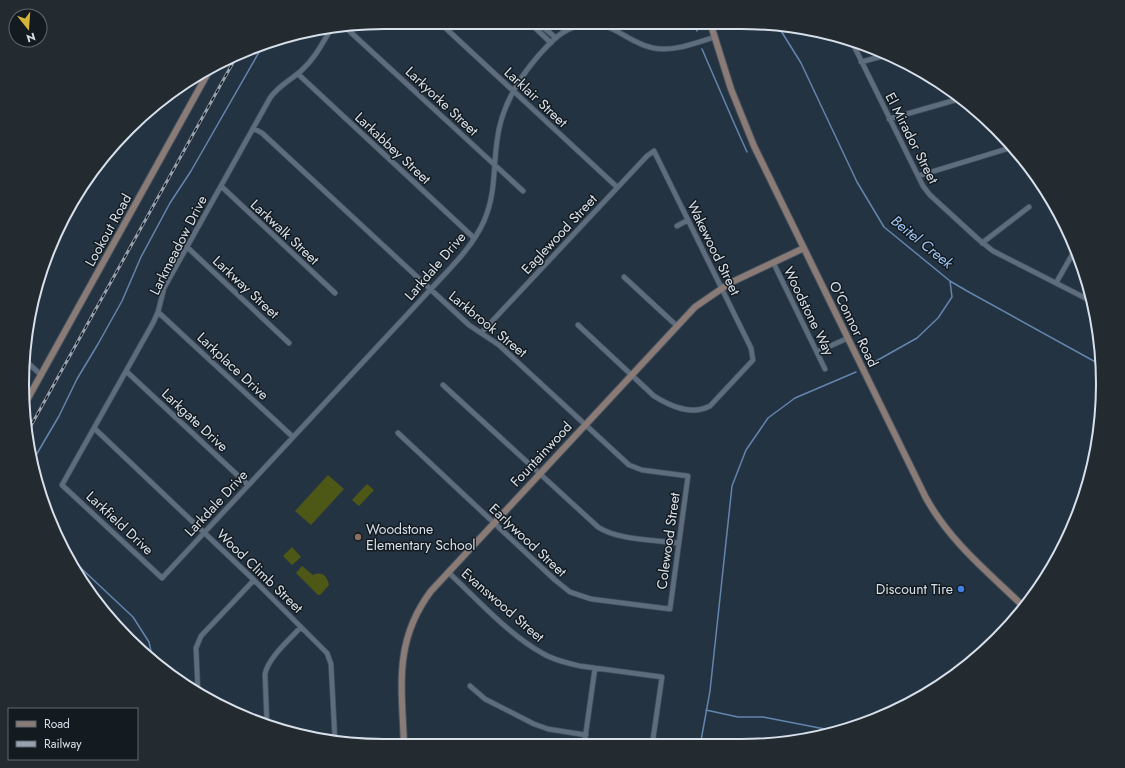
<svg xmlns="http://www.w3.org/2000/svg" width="1125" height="768" viewBox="0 0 1125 768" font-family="Jost,sans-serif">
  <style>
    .park { fill: #4e5816 }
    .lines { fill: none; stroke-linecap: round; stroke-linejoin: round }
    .stream { stroke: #6385ae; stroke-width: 1.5 }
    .street-casing { stroke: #46515e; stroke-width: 6 }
    .secondary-casing { stroke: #46515e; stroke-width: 8 }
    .street { stroke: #5d6d7d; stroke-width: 4.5 }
    .secondary { stroke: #8a7b77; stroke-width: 6 }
    .rail-casing { stroke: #97a2ae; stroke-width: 3 }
    .rail { stroke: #131a20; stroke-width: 1.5; stroke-dasharray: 4.5; stroke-linecap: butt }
    .education-dot { fill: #8d6e63; stroke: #131a20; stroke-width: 1.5 }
    .shop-dot { fill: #3f7fe0; stroke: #131a20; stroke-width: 1.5 }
    .labels { text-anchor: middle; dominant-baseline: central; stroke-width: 3; stroke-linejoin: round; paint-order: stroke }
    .street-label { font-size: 14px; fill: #d7e0ea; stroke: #131a20 }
    .poi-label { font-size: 14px; fill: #d7e0ea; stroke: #131a20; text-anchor: start }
    .water-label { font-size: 15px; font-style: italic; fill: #a0c6f6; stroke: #131a20 }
    .rim { fill: none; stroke: #d7e0ea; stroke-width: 2 }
  </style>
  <rect width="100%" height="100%" fill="#243341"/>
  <path class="park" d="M 328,475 L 344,489 L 311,525 L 295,511 Z
    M 367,484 L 374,490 L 359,506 L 352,500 Z
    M 292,547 L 301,557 L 292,565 L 283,556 Z
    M 302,566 L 313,575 C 322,571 327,576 329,585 L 320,595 L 318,595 L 296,573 Z"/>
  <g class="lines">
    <path class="stream" d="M 695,22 L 697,31
      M 778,26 L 801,63 L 857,182 L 884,227 L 950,281 L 967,291 L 1101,365
      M 702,49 L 734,123 L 747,152
      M 869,365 L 917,338 L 938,318 L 952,297 L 950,281
      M 32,462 L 59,416 L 77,379 L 98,344 L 122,301 L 141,257 L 170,203 L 191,171 L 262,47
      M 67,555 L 133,617 L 149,642 L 153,661
      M 706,710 L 738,717 L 763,717 L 835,731
      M 700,746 L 710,691 L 732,486 L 746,450 L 768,418 L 795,398 L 856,372"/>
    <defs>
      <path id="street" d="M 439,22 L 617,187
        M 529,22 L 551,43
        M 537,22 L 556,38
        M 345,27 L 523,191
        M 331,29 C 322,44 315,58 302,70 C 291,80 278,86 270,98 L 164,288 L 158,312 L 153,323 L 62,485 L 162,578 L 430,290 C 450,268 472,248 484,221 C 496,193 493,169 497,141 C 501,107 517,80 539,55 C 550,43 560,31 577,26 C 610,16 624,42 653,48 C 674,52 695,43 715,37
        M 853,44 L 923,186 L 930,195 L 978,239 L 993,251 L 1093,302
        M 861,62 L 883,56
        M 298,74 L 474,238
        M 889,119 L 959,99
        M 253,128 L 262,133 L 469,325 L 499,345 L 629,465 L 642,470 L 688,476 L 670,609 L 591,599 L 570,592 L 555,580 L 398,433
        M 918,176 L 1013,147
        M 221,186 L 335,293
        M 677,226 L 688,220
        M 982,243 L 1029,207
        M 187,247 L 289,343
        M 773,262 L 825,369
        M 624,277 L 677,326
        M 1056,283 L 1076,248
        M 158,312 L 293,437
        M 481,333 L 647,156 L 654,151 L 751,348 L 753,360 L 710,406 C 691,416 670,406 654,396 L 578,325
        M 817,352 L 848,338
        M 26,361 L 41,375
        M 126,371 L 248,485
        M 443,385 L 598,527 C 617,540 655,540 678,543
        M 94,428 L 254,580 L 327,653 L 331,664 L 335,741
        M 448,572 C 477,599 508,634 542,653 C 553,660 567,663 580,666 L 662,677 L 652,746
        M 470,686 L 485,699 L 534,724 L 548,729 L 586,735
        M 198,693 L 196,648 L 201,636 L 254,580
        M 267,725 L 265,674 C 268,658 290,639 301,627
        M 584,746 L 595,668"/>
      <path id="secondary" d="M 710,22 L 731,89 L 754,146 L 926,498 C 951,543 988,572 1024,607
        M 27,400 L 209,71
        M 404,746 C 402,687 393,642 431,591 L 695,307 L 730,283 L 804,248"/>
    </defs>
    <use href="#street" class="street-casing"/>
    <use href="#secondary" class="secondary-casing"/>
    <use href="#street" class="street"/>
    <use href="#secondary" class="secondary"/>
    <defs>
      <path id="rail" d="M 28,431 L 235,59"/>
    </defs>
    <use href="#rail" class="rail-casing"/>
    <use href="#rail" class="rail"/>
  </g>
  <circle class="education-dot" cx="358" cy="537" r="4"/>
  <circle class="shop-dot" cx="961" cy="589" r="4"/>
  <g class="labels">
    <g class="street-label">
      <text transform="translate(536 97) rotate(43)">Larklair Street</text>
      <text transform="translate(442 101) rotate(43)">Larkyorke Street</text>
      <text transform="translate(912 138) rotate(63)">El Mirador Street</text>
      <text transform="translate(393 148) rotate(43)">Larkabbey Street</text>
      <text transform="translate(108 230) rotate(-61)">Lookout Road</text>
      <text transform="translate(285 232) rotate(43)">Larkwalk Street</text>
      <text transform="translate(559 234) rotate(-47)">Eaglewood Street</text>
      <text transform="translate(178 245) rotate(-63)">Larkmeadow Drive</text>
      <text transform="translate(714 248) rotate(64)">Wakewood Street</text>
      <text transform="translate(435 266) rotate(-49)">Larkdale Drive</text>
      <text transform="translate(246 287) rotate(43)">Larkway Street</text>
      <text transform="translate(809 311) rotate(64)">Woodstone Way</text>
      <text transform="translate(488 324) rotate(39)">Larkbrook Street</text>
      <text transform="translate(854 324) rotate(64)">O'Connor Road</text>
      <text transform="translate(233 366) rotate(43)">Larkplace Drive</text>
      <text transform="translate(195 420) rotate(43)">Larkgate Drive</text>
      <text transform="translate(541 454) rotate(-47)">Fountainwood</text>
      <text transform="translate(216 503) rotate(-47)">Larkdale Drive</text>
      <text transform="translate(120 523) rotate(43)">Larkfield Drive</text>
      <text transform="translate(528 540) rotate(43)">Earlywood Street</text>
      <text transform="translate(668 541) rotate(-82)">Colewood Street</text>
      <text transform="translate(260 571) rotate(44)">Wood Climb Street</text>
      <text transform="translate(503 605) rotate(41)">Evanswood Street</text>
    </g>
    <g class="poi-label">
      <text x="366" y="529">Woodstone<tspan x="366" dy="16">Elementary School</tspan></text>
      <text x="953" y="589" text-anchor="end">Discount Tire</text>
    </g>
    <g class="water-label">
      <text transform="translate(922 242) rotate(39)">Beitel Creek</text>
    </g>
  </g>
  <path d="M0 0H1125V768H0ZM384 29H741A355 355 0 0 1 1096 384V384A355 355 0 0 1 741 739H384A355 355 0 0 1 29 384V384A355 355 0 0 1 384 29Z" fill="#232a30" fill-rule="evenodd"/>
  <path class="rim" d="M384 29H741A355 355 0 0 1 1096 384V384A355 355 0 0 1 741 739H384A355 355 0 0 1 29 384V384A355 355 0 0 1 384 29Z"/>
  <rect x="8" y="708" width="130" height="52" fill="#131a20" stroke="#616971"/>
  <rect x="16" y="721" width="20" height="6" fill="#8a7b77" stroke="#616971"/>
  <text x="44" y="728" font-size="12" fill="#d7e0ea">Road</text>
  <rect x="16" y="741" width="20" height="6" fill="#97a2ae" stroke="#616971"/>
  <text x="44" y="748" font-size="12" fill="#d7e0ea">Railway</text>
  <g transform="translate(28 28) rotate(163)"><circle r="19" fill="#131a20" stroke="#616971"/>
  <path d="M0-3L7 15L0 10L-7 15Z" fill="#d5b535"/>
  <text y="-6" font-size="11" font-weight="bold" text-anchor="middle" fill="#d7e0ea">N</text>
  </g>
</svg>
